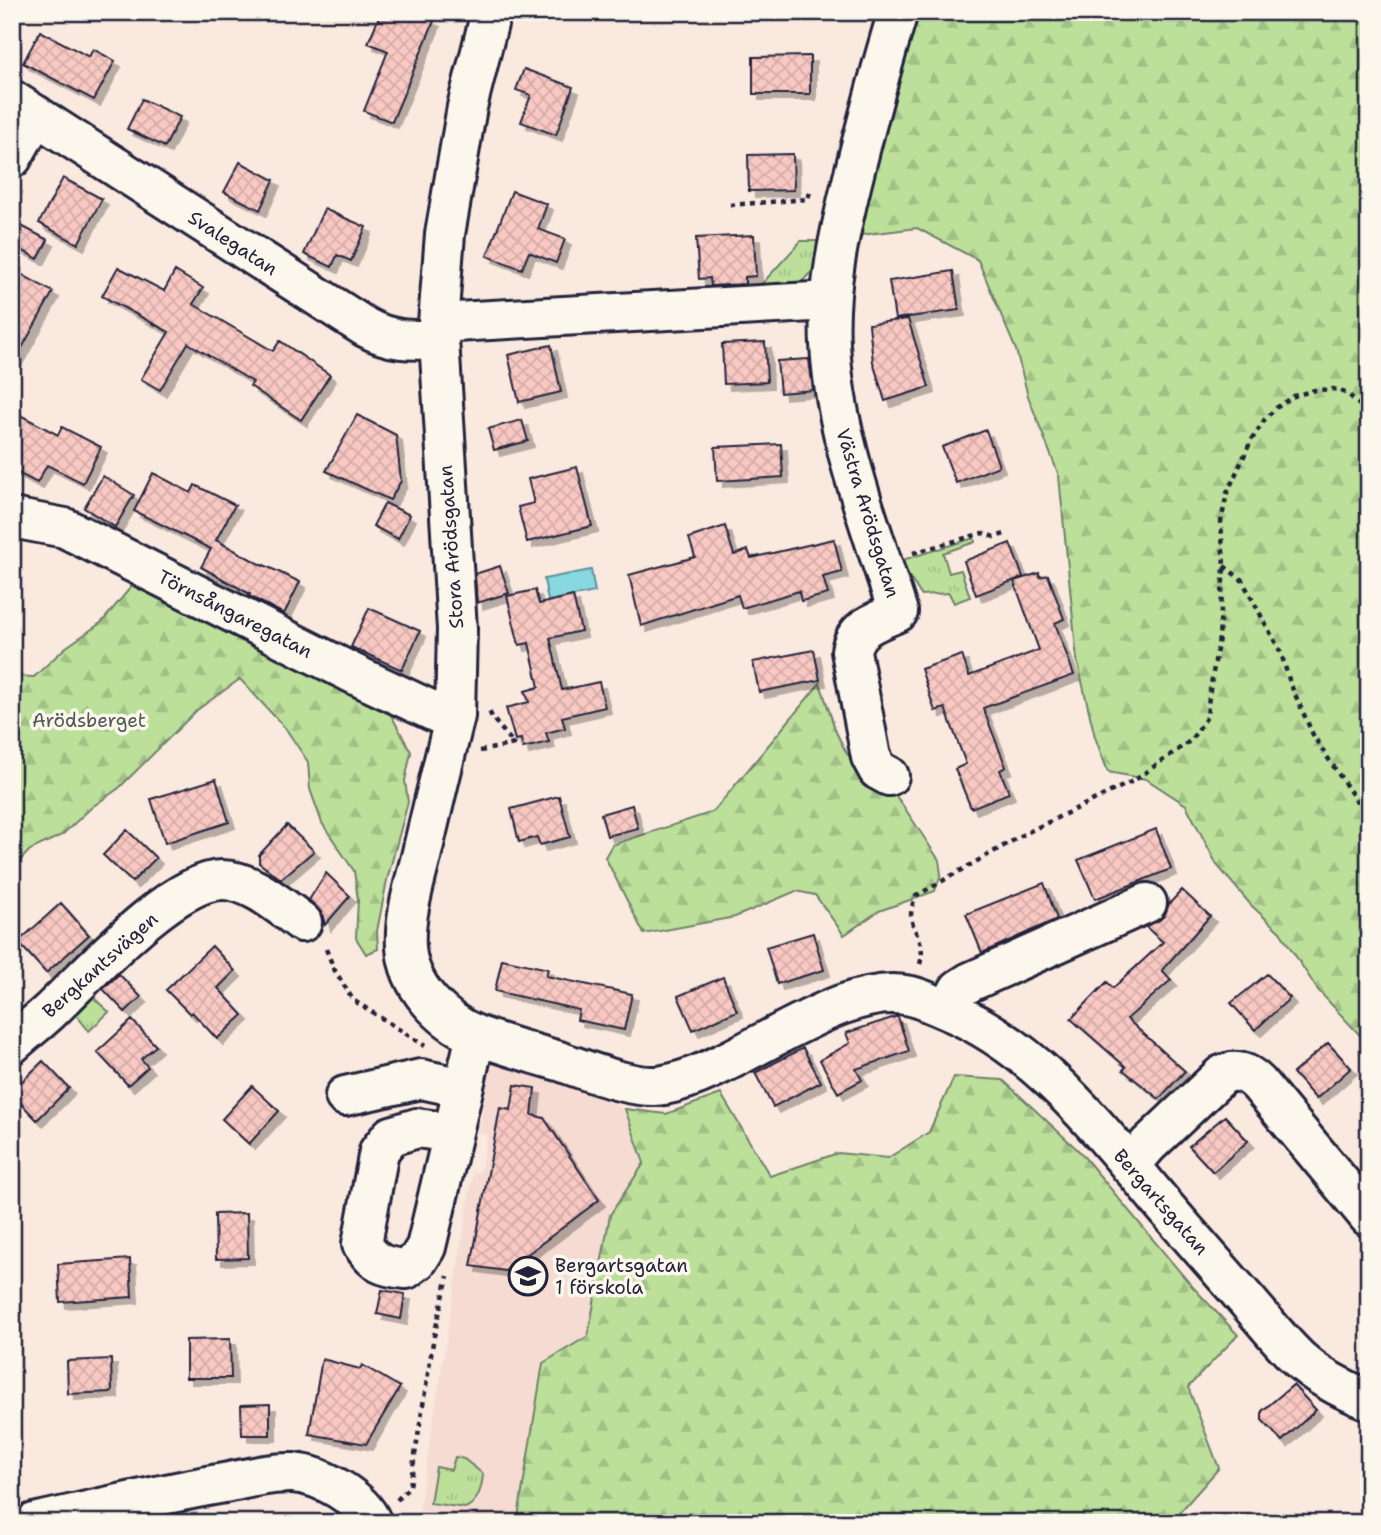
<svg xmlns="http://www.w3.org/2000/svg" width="1381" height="1535" viewBox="0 0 1381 1535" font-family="'Shantell Sans',sans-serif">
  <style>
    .built { fill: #f6dbd3 }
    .grass { fill: url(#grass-tufts); stroke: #6f816a; stroke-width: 2 }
    .forest { fill: url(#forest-firs); stroke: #6f816a; stroke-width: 2 }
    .water { fill: #88d9df; stroke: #5f909d; stroke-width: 2 }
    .building { fill: url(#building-cross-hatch); stroke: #22223b; stroke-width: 2; filter: url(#shadow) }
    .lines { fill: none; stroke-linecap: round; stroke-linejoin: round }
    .minor-casing { stroke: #22223b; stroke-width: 44 }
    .path { stroke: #22223b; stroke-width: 4.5; stroke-dasharray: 5 5; stroke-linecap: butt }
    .minor { stroke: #fbf7ec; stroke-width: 38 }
    .labels { text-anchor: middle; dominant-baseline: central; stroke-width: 7; stroke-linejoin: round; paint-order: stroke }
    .street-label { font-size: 19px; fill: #22223b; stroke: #fbf7ec }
    .park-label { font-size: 19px; fill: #505b58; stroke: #fbf7ec }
    .poi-label { font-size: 19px; fill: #22223b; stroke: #fbf7ec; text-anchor: start }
  </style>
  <defs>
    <pattern id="grass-tufts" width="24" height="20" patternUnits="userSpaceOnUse" patternTransform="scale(1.75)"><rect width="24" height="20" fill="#bce09a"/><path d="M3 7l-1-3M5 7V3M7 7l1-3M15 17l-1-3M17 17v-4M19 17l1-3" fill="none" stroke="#a1c086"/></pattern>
    <pattern id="forest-firs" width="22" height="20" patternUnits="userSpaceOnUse" patternTransform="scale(1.75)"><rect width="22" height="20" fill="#bce09a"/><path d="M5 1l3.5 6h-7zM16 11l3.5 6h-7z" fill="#a1c086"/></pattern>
    <pattern id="building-cross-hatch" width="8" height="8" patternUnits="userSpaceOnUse" patternTransform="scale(1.75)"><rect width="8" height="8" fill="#f9c8c2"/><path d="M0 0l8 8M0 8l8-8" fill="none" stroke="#d5aca8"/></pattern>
    <filter id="shadow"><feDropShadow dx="6" dy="6" stdDeviation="0" flood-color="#0004"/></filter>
  </defs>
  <rect width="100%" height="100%" fill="#fae9df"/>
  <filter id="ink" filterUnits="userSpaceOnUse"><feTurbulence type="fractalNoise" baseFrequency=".0143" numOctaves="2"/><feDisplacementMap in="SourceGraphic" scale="14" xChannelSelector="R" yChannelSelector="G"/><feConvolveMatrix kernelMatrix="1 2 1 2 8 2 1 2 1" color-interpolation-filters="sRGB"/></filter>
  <g filter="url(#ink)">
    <path class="built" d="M 492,1055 L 625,1109 L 644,1163 L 610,1215 L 588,1336 L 543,1363 L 516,1523 L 478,1523 L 419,1510 L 473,1172 L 480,1172 L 487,1135 L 479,1133 Z"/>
    <path class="grass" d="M 801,241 L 826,241 L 818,265 L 794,290 L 759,287 Z
      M 974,538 L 975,542 L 943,553 L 949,573 L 961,570 L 970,597 L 954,603 L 949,593 L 921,595 L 899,561 Z
      M 91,991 L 96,1000 L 109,1012 L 89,1031 L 69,1006 Z
      M 455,1457 L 464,1459 L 483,1474 C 482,1487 478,1503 465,1508 L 430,1503 L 436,1467 L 451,1470 Z"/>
    <path class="forest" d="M 906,12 L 1369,12 L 1369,1045 L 1317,989 L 1280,932 L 1251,905 L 1217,865 L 1186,805 L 1146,779 L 1108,772 L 1095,737 L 1077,660 L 1059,476 L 1028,396 L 1016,350 L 978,260 L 917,228 L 860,235 Z
      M 135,582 L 350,685 L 391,715 L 411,752 L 405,781 L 408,802 L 387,880 L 377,931 L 378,949 L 366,954 L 356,938 L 358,900 L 354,871 L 322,823 L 310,789 L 308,762 L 286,729 L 240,679 L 197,710 L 119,788 L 92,807 L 62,835 L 30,850 L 12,869 L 12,676 L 34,677 L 65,648 L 102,622 Z
      M 820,683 L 836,732 L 847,754 L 882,780 L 900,801 L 939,860 L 941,874 L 935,891 L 879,911 L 844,935 L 815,895 L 796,891 L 735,917 L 644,934 L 605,857 L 612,845 L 713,812 Z
      M 954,1077 L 1003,1080 L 1080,1152 L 1190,1284 L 1238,1335 L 1188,1387 L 1219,1468 L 1180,1512 L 1184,1523 L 517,1523 L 543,1363 L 588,1336 L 610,1215 L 644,1163 L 625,1109 L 666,1114 L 721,1094 L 770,1176 L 838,1153 L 888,1158 L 929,1132 Z"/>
    <path class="water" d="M 591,570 L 595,592 L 548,601 L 544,579 Z"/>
    <path class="building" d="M 381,12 L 414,12 L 434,21 L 392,122 L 364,111 L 388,51 L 368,43 Z
      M 40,31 L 89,57 L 93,49 L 115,61 L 94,100 L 23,63 Z
      M 810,56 L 810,94 L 753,94 L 753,57 Z
      M 524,69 L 573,87 L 556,135 L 521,122 L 531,95 L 516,90 Z
      M 142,99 L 180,117 L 165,147 L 127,129 Z
      M 793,154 L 794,190 L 749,191 L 748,155 Z
      M 240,162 L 274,180 L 260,210 L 224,192 Z
      M 63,178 L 102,199 L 78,244 L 39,223 Z
      M 512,191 L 547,204 L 538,229 L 565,239 L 556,263 L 529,252 L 522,269 L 487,256 Z
      M 324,209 L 366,227 L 351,261 L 337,255 L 332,267 L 304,254 Z
      M 12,221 L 48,240 L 38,259 L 12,245 Z
      M 754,235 L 756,276 L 745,277 L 745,284 L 711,286 L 710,278 L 699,279 L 696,238 Z
      M 118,267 L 164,291 L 175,271 L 203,288 L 193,304 L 273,351 L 280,341 L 330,375 L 301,420 L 250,386 L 253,382 L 188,343 L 160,390 L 141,379 L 169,332 L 102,296 Z
      M 12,269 L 53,292 L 12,366 Z
      M 953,271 L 959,310 L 895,319 L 889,281 Z
      M 908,319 L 929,387 L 885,401 L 873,362 L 869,324 Z
      M 765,342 L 767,382 L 724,384 L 722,344 Z
      M 551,345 L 561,392 L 519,402 L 508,355 Z
      M 809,359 L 813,390 L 780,393 L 777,361 Z
      M 20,415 L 58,435 L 62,427 L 101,447 L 83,483 L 47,465 L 37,483 L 12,470 L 12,430 Z
      M 357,415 L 396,435 L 401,481 L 390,500 L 326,471 Z
      M 522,420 L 528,441 L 494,450 L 488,429 Z
      M 986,430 L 999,466 L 956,483 L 942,447 Z
      M 781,444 L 783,477 L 717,481 L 715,447 Z
      M 577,467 L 592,526 L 527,542 L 518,507 L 534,503 L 528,479 Z
      M 153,473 L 191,493 L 195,485 L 235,505 L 216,540 L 263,566 L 264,565 L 300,582 L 284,614 L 249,596 L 250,594 L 201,567 L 211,549 L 134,511 Z
      M 103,476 L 134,495 L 115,527 L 84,508 Z
      M 385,503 L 410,515 L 398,539 L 373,526 Z
      M 725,526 L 734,555 L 748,550 L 751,558 L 834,539 L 842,572 L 823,577 L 828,594 L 801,601 L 799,591 L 742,608 L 738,595 L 641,626 L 629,575 L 695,557 L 689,538 Z
      M 1010,543 L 1023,577 L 976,595 L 964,561 Z
      M 500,566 L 509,593 L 477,603 L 475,574 Z
      M 1039,573 L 1040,577 L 1048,575 L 1064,619 L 1055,623 L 1074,675 L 983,708 L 1006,767 L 1000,770 L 1009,793 L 971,808 L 955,769 L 966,764 L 945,708 L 935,711 L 921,669 L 962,655 L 969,676 L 1039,650 L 1014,581 Z
      M 535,590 L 539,604 L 573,596 L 581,631 L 550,638 L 562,690 L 599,682 L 605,707 L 562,717 L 565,728 L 546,733 L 549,742 L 523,748 L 521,739 L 515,740 L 506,708 L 529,702 L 525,691 L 539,687 L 529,643 L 519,645 L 507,596 Z
      M 369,608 L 420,631 L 402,670 L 351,647 Z
      M 814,650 L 820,680 L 759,692 L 753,662 Z
      M 216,779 L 229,822 L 165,843 L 151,799 Z
      M 559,796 L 570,837 L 540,845 L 537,837 L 519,842 L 511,809 Z
      M 632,805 L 638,828 L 607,836 L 601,814 Z
      M 287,825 L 314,851 L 281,879 L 259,863 L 259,855 Z
      M 1156,829 L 1171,869 L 1095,899 L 1078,860 Z
      M 127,830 L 156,858 L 132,882 L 103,855 Z
      M 326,873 L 350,896 L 325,925 L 322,913 L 309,900 Z
      M 1044,883 L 1057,919 L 982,953 L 966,914 Z
      M 1182,890 L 1210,916 L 1162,970 L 1171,980 L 1127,1019 L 1185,1071 L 1159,1099 L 1123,1070 L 1126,1067 L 1071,1019 L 1107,982 L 1113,988 L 1163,942 L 1146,927 L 1164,916 L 1169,904 Z
      M 61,903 L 89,935 L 46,973 L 18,942 Z
      M 813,933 L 824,970 L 777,984 L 766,947 Z
      M 212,946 L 235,971 L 218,988 L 243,1015 L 217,1039 L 192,1012 L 190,1014 L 166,990 Z
      M 502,959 L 548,969 L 546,976 L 632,994 L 624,1030 L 577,1020 L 579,1010 L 495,991 Z
      M 119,974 L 141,997 L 125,1012 L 103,989 Z
      M 1267,974 L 1290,998 L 1255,1030 L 1231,1003 Z
      M 723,977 L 737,1011 L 693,1030 L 678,996 Z
      M 895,1017 L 898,1017 L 909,1051 L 856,1069 L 862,1080 L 838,1093 L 820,1060 L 850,1043 L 846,1033 Z
      M 132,1020 L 156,1046 L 141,1059 L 148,1067 L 128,1085 L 97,1052 Z
      M 1328,1043 L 1351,1068 L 1316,1099 L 1293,1073 Z
      M 803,1048 L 821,1082 L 773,1107 L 755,1073 Z
      M 43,1061 L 69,1088 L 37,1120 L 12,1094 L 12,1091 Z
      M 515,1085 L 535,1088 L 532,1115 L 544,1118 L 599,1200 L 505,1271 L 471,1266 L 500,1108 L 511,1110 Z
      M 252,1086 L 279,1111 L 249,1144 L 222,1119 Z
      M 1225,1116 L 1248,1141 L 1213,1172 L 1189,1146 Z
      M 247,1213 L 248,1258 L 216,1259 L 215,1214 Z
      M 130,1259 L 132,1297 L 60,1302 L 58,1264 Z
      M 382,1290 L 405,1294 L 401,1319 L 377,1314 Z
      M 230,1339 L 231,1378 L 186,1378 L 186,1340 Z
      M 111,1359 L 112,1392 L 68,1394 L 67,1361 Z
      M 322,1359 L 360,1369 L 362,1365 L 400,1387 L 366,1444 L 309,1434 Z
      M 1293,1385 L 1316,1410 L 1282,1441 L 1262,1420 L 1262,1411 Z
      M 270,1404 L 270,1435 L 242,1435 L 241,1405 Z"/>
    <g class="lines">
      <defs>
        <path id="minor" d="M 491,12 L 467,107 L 445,234 L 438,323 L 457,629 L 455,716 C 443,763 432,810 421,857 C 414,885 404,918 406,947 C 408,986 442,1021 476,1035 C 503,1045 531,1053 559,1061 C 586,1070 636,1091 664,1085 C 737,1072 840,979 911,996 C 923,999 935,1005 947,1010 C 1031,1045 1088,1116 1145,1183 C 1176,1221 1209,1257 1241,1294 C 1260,1315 1278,1339 1299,1359 C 1318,1377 1344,1390 1369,1400
          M 12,100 L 365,327 C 390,341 411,341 439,339
          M 12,158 L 36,115
          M 438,323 L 830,301
          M 12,518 L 65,528 L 360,677 L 437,713 L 455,716
          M 889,776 L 878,770 L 871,757 L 851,651 C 855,626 877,622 898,612 C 870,524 835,437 830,344 C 827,289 839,235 852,182 C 866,125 881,68 898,12
          M 948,1010 L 959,989 L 970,982 L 1147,903
          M 12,1044 C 24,1033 37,1023 49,1012 C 86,977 171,881 222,880 C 251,880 280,906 302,922
          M 345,1096 L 421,1079 L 463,1088
          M 452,1133 L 417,1128 L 391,1136 L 379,1151 L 362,1244 C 375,1264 383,1267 406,1269 L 418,1260 L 426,1247 L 476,1035
          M 1130,1166 L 1148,1145 L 1222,1075 C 1236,1068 1248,1073 1258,1083 L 1369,1217
          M 34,1523 C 97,1509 160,1494 224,1483 C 246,1479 270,1472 293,1473 C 321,1475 361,1497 372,1523"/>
      </defs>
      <use href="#minor" class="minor-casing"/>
      <path class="path" d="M 730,205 L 808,199 L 810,191
        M 913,553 L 983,533 L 994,537 L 1009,533
        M 1224,566 L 1242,580 L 1281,653 L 1290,683 L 1314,737 L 1369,820
        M 480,751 L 514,744 L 493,719 L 489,711
        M 326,949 L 334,969 L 353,1000 L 425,1046
        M 920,964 C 929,933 900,929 916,896 L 1028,832 L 1135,780 L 1190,741 L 1207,717 L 1209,696 L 1219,638 L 1224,566 L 1221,522 L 1227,493 L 1251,441 L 1265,419 L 1276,408 L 1294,396 L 1315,390 L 1334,389 L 1348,394 L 1369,414
        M 397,1500 L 410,1486 L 434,1336 L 448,1276"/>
      <use href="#minor" class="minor"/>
    </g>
  </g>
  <defs>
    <symbol id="school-ring" viewBox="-11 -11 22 22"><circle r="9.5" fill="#fbf7ec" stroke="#22223b" stroke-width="1.5"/><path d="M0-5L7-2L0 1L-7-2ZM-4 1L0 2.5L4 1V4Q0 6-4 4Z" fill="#22223b"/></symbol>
  </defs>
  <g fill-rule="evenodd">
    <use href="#school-ring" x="506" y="1254" width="44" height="44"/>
  </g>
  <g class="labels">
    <g class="street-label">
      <text transform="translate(233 243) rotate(33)">Svalegatan</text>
      <text transform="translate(868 513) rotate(73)">Västra Arödsgatan</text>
      <text transform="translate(451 547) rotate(-94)">Stora Arödsgatan</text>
      <text transform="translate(235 614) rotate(27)">Törnsångaregatan</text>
      <text transform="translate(100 965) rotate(-42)">Bergkantsvägen</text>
      <text transform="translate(1161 1202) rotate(49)">Bergartsgatan</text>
    </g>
    <g class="park-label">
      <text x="89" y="720">Arödsberget</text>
    </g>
    <g class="poi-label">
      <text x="555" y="1265">Bergartsgatan<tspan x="555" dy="22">1 förskola</tspan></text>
    </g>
  </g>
  <rect width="1381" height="1535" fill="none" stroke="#fbf7ec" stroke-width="42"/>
  <rect x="21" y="21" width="1339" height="1493" fill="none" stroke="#22223b" stroke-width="2.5" filter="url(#ink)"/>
</svg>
